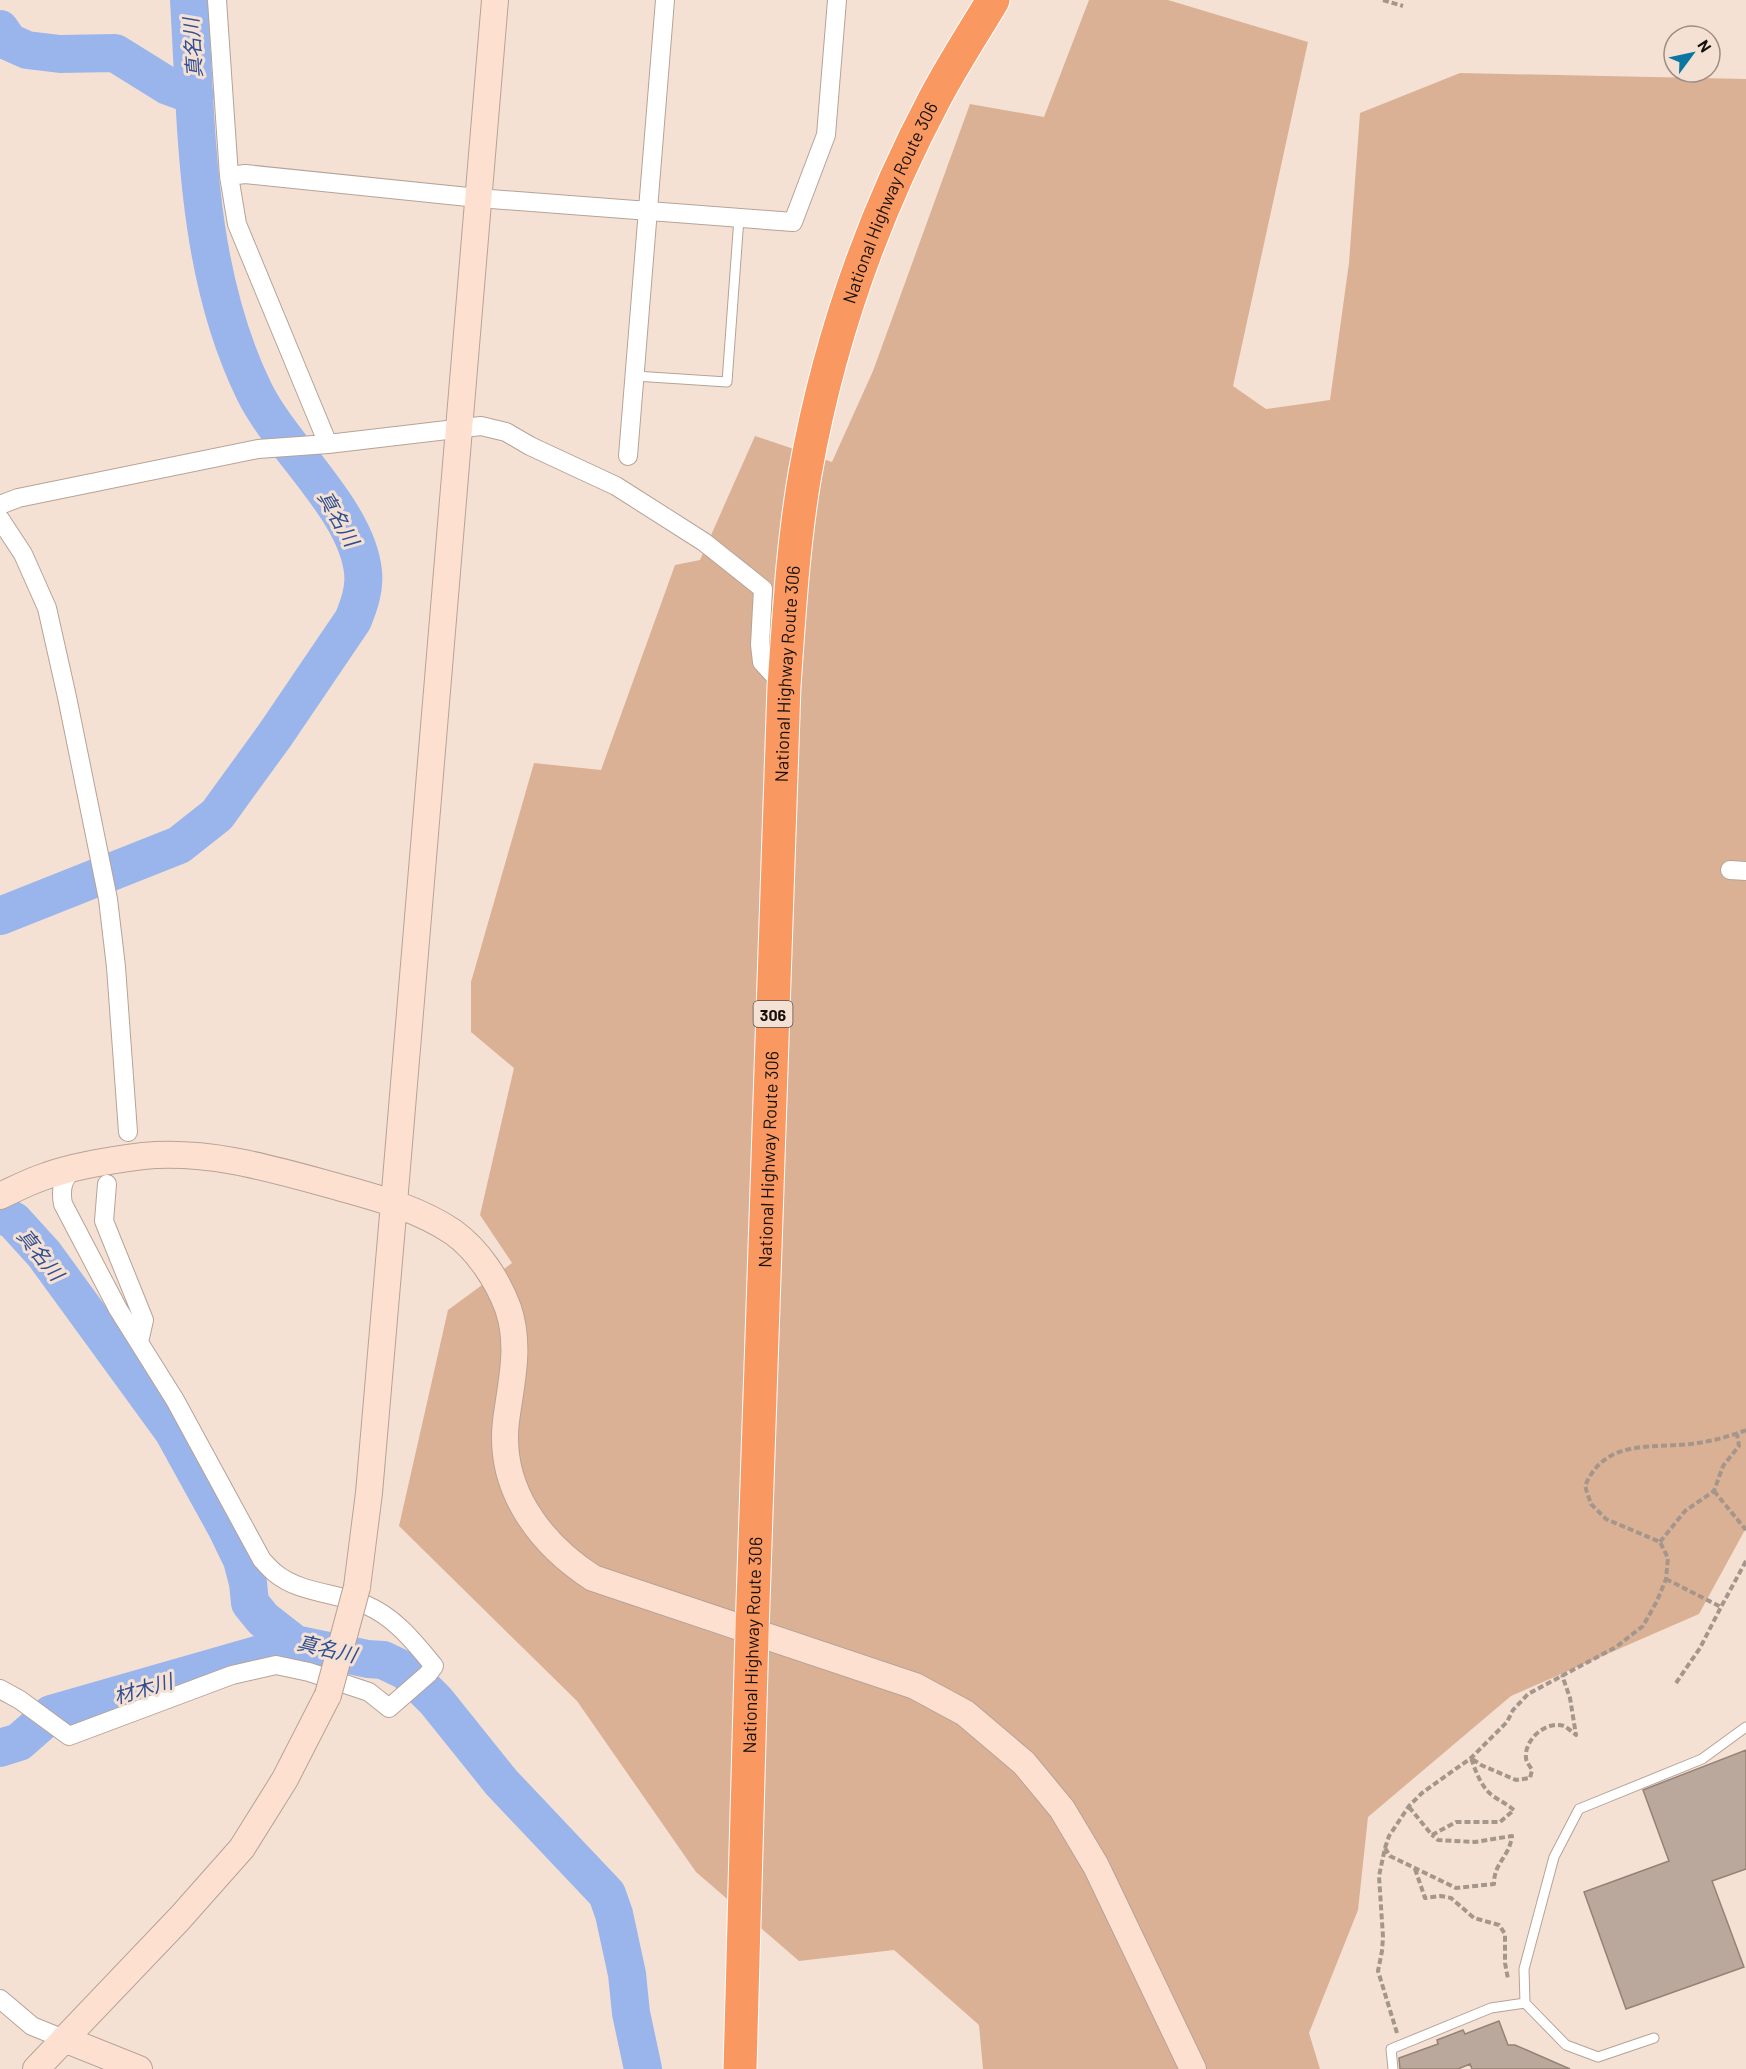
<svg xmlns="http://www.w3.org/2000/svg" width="1746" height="2069" viewBox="0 0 1746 2069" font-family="Barlow,'Noto Sans JP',sans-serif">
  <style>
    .green { fill: #dbb195 }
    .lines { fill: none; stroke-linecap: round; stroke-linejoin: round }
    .river { stroke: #9ab5ec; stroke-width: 38 }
    .building { fill: #bba89c; stroke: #958276; stroke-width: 1.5 }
    .lane-casing { stroke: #b6a397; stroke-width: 11 }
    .street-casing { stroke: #b6a397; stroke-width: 20 }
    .secondary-casing { stroke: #b6a397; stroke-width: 28 }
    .highway-casing { stroke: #fff; stroke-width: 35 }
    .path { stroke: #a5968c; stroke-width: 4; stroke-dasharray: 6 3; stroke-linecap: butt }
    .lane { stroke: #fff; stroke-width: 9 }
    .street { stroke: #fff; stroke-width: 18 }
    .secondary { stroke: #fee0d0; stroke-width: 26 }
    .highway { stroke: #fa9861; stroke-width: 33 }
    .secondary-bridge-casing { stroke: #b6a397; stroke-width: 28; stroke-linecap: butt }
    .secondary-bridge { stroke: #fee0d0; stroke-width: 26 }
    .labels { text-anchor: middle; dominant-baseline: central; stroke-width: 6; stroke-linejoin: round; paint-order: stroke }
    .shield { fill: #f5e1d4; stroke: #594f47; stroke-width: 1.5 }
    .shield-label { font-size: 16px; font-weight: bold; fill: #16100b }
    .street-label { font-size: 18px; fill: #16100b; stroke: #f5e1d4 }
    .water-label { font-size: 20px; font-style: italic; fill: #304f91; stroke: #f5e1d4 }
  </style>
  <rect width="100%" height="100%" fill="#f5e1d4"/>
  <path class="green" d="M 1089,0 L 1168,0 L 1308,42 L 1233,386 L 1266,409 L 1330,400 L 1349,263 L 1360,113 L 1460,73 L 1746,79 L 1746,1528 L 1699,1614 L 1511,1696 L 1368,1817 L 1358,1910 L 1309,2033 L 1320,2069 L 983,2069 L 979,2025 L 894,1950 L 799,1961 L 696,1872 L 577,1701 L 399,1526 L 448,1310 L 512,1263 L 480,1215 L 514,1068 L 471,1032 L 471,982 L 534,763 L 601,770 L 675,565 L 700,560 L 755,436 L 832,462 L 873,371 L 970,104 L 1044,117 Z"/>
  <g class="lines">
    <path class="river" d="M 0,29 L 9,42 L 27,50 L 60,54 L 115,53 L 168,86 L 195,96
      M 0,916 L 179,845 L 217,815 L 275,735 L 353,620 C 359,605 365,589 363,572 C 357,510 281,447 254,391 C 195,270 197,131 189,0
      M 0,1213 L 14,1221 L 44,1254 L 173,1431 L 226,1527 L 242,1560 L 248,1583 L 250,1603 L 263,1619 L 295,1644 L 368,1659 L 383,1660 L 406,1671 L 436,1701 L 501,1782 L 607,1894 L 614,1914 L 627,1974 L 631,2013 L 643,2069
      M 0,1748 L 19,1742 L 51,1714 L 295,1644"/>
  </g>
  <path class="building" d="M 1746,1750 L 1746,1869 L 1712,1881 L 1744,1967 L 1626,2009 L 1584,1892 L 1669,1861 L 1643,1790 Z
    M 1499,2021 L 1508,2045 L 1515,2045 L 1570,2069 L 1472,2069 L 1470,2064 L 1458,2069 L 1400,2069 L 1399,2058 L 1438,2044 L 1437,2040 L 1463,2030 L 1465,2034 Z"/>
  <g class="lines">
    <defs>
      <path id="lane" d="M 635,376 L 727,382 L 739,218
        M 1654,2038 L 1598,2057 L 1566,2045 L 1525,2003 L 1524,1969 L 1554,1857 L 1579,1809 L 1702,1759 L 1746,1727
        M 1393,2069 L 1391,2049 L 1491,2008 L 1525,2003"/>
      <path id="street" d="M 217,0 L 229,176 L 237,224 L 328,444
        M 229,176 L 245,174 L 478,198 L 793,222 L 826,135 L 837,0
        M 628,456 L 665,0
        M 0,505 L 18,498 L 258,449 L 328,444 L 481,426 L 506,432 L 530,446 L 616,486 L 704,542 L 763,589 L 760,645 L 762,662 L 784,686
        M 0,519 L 23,554 L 47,608 L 67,697 L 108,899 L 116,967 L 128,1132
        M 1730,870 L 1746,871
        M 107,1184 L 104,1221 L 144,1320 L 139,1342
        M 0,1689 L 20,1700 L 69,1736 L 232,1675 L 276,1665 L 309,1672 L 369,1692 L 389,1708 L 428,1674 L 434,1666 C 415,1643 395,1617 366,1605 C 337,1593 299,1593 275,1573 C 270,1569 266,1564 262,1560 L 175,1400 L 118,1309 L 63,1204 C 60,1188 63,1178 75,1167
        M 0,1999 L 32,2026 L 64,2039"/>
      <path id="secondary" d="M 0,1196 C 15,1189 30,1181 46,1176 C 77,1165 111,1160 143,1156 C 208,1150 269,1168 331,1185 C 373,1197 416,1207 453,1232 C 478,1250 497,1279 508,1308 C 521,1346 511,1383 506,1421 C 498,1488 539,1543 593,1578 L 915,1686 L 965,1713 L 1024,1763 L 1062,1809 L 1096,1866 L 1193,2069
        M 357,1587 L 369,1493 L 394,1203 L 495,0
        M 64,2039 L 139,2069
        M 36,2069 L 180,1918 L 242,1848 L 285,1779 L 328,1695"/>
      <g id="highway">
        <path id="s1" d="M 740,2069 L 752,1632 L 784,686 C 789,615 793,544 805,474 C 828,343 873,215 935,98 C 953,64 974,32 993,0"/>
      </g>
    </defs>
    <use href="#lane" class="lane-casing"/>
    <use href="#street" class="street-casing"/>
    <use href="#secondary" class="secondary-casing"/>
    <use href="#highway" class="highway-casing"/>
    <path class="path" d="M 1383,0 L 1403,6
      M 1714,1491 L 1746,1530
      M 1660,1542 L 1685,1511 L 1714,1491 L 1723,1466 L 1739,1446 L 1737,1434
      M 1666,1579 L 1721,1607 L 1746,1561
      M 1676,1683 L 1700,1648 L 1721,1607
      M 1409,1807 L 1432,1835 L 1456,1822 L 1500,1822 L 1514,1810 C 1507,1804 1500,1801 1493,1796 C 1481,1787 1476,1772 1471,1758 L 1481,1765 L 1516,1780 L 1530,1778 L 1532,1770 C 1530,1766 1526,1762 1526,1758 C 1524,1739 1547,1720 1564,1726 C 1568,1728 1572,1732 1576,1735 L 1570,1698 L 1562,1675
      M 1385,1848 L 1390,1856 L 1456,1888 L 1494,1884 C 1494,1862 1509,1858 1512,1836 L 1475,1842 L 1438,1840 L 1432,1835
      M 1415,1869 L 1425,1898 L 1441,1896 L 1451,1898 L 1474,1918 L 1499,1925 L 1505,1934 L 1505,1963 L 1508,1979
      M 1397,2033 L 1378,1971 L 1382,1951 L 1383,1937 L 1379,1876 L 1385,1848 L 1389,1836 L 1409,1806 L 1422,1793 L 1471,1758 L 1507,1722 L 1513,1710 L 1528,1694 L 1616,1647 L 1643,1626 L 1657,1601 L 1666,1579 L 1668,1558 L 1660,1542 L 1606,1519 L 1591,1504 L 1585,1486 C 1606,1436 1655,1450 1697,1443 C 1713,1441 1731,1436 1746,1430"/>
    <use href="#lane" class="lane"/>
    <use href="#street" class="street"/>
    <use href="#secondary" class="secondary"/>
    <use href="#highway" class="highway"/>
    <defs>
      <path id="secondary-bridge" d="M 328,1695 L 357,1587"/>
    </defs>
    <use href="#secondary-bridge" class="secondary-bridge-casing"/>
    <use href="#secondary-bridge" class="secondary-bridge"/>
  </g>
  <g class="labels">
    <rect class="shield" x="753.5" y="1001" width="39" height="26" rx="4.5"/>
    <g class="shield-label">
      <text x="773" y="1014">306</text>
    </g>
    <g class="street-label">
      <text stroke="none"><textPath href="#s1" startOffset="1882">National Highway Route 306</textPath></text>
      <text stroke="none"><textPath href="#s1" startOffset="1396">National Highway Route 306</textPath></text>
      <text stroke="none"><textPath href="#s1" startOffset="910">National Highway Route 306</textPath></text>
      <text stroke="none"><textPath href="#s1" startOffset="424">National Highway Route 306</textPath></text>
    </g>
    <g class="water-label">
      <text transform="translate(192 48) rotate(-94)">真名川</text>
      <text transform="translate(339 518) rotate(60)">真名川</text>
      <text transform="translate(41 1254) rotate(51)">真名川</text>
      <text transform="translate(327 1648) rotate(13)">真名川</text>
      <text transform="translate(143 1688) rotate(-16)">材木川</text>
    </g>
  </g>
  <g transform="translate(1692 54) rotate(57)"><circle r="28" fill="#f5e1d4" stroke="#9c8d84" stroke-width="1.5"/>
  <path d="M0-4.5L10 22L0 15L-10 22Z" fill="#0a76a1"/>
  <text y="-9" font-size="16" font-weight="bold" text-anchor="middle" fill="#16100b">N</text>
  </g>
</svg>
